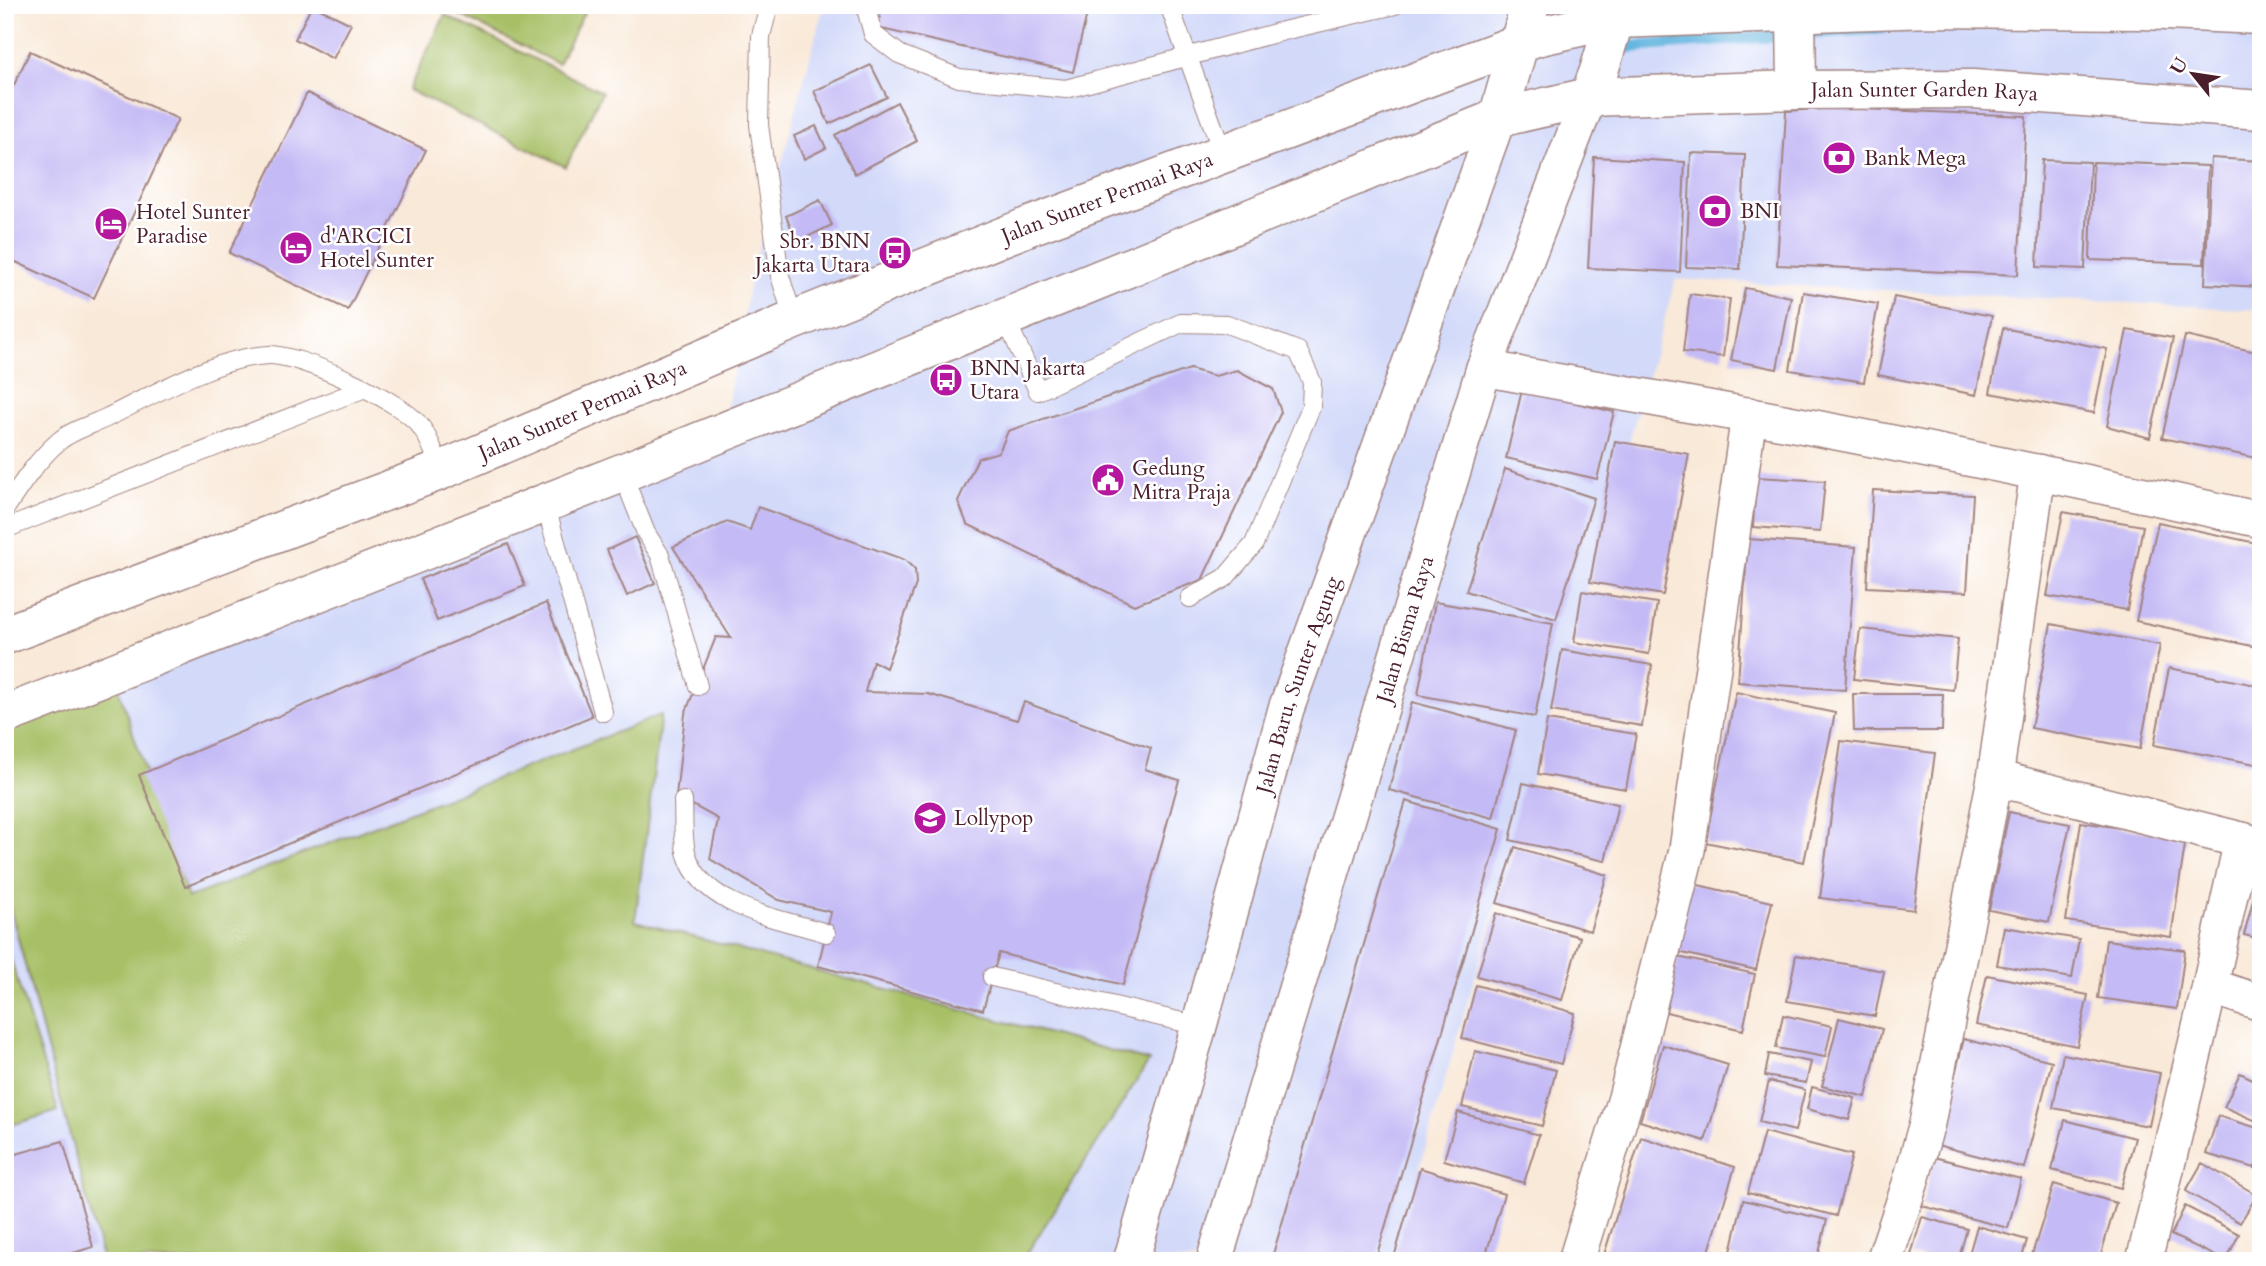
<svg xmlns="http://www.w3.org/2000/svg" width="2266" height="1266" viewBox="0 0 2266 1266" font-family="Cardo,serif">
  <style>
    .built { fill: #d2d9f9 }
    .green { fill: #a7c066; stroke: #787048; stroke-width: 2 }
    .lines { fill: none; stroke-linecap: round; stroke-linejoin: round }
    .stream { stroke: #64b5df; stroke-width: 12 }
    .building { fill: #c4baf5 }
    .service-casing { stroke: #a28482; stroke-width: 20 }
    .minor-casing { stroke: #a28482; stroke-width: 38 }
    .tertiary-casing { stroke: #a28482; stroke-width: 41 }
    .service { stroke: #fff; stroke-width: 18 }
    .minor { stroke: #fff; stroke-width: 35 }
    .tertiary { stroke: #fff; stroke-width: 38 }
    .labels { text-anchor: middle; dominant-baseline: central; stroke-width: 5; stroke-linejoin: round; paint-order: stroke }
    .street-label { font-size: 21px; fill: #4a1f2b; stroke: #fff }
    .poi-label { font-size: 21px; fill: #4a1f2b; stroke: #fff; text-anchor: start }
  </style>
  <rect width="100%" height="100%" fill="#fff"/>
  <filter id="ink" filterUnits="userSpaceOnUse"><feTurbulence type="fractalNoise" baseFrequency=".0143" numOctaves="2"/><feDisplacementMap in="SourceGraphic" scale="14" xChannelSelector="R" yChannelSelector="G"/><feConvolveMatrix kernelMatrix="1 2 1 2 8 2 1 2 1" color-interpolation-filters="sRGB"/></filter>
  <filter id="wash" filterUnits="userSpaceOnUse"><feTurbulence type="fractalNoise" baseFrequency=".00686" numOctaves="4" result="noise"/><feDisplacementMap in="SourceGraphic" scale="28" xChannelSelector="R" yChannelSelector="G"/><feGaussianBlur stdDeviation="1.57" result="paint"/><feColorMatrix in="noise" values="0 0 0 0 0 0 0 0 0 0 0 0 0 0 0 0 0 1.4 0 .05"/><feComposite in="paint" operator="in"/></filter>
  <g filter="url(#wash)">
    <rect width="100%" height="100%" fill="#f9e9d8"/>
    <path class="built" d="M 824,5 L 1986,5 L 2261,15 L 2261,310 L 1676,279 L 1393,1261 L 5,1261 L 5,715 L 722,433 L 751,277 Z"/>
    <path class="green" d="M 440,5 L 588,5 L 558,64 Z
      M 445,15 L 602,92 L 566,167 L 408,90 Z
      M 113,673 L 188,898 L 661,715 L 635,921 L 1149,1061 L 1022,1261 L 103,1261 L 5,889 L 5,715 Z
      M 5,941 L 58,1111 L 5,1127 Z"/>
    <g class="lines">
      <path class="stream" d="M 1630,47 L 1881,28"/>
    </g>
    <g id="blocks">
      <path class="building" d="M 312,5 L 351,24 L 333,59 L 295,39 Z
        M 883,5 L 1089,5 L 1073,72 L 877,28 Z
        M 30,51 L 178,119 L 94,298 L 5,257 L 5,104 Z
        M 871,65 L 887,97 L 829,124 L 814,91 Z
        M 307,93 L 426,150 L 348,310 L 229,253 Z
        M 897,102 L 917,141 L 855,174 L 835,135 Z
        M 1837,108 L 2026,116 L 2018,275 L 1777,265 L 1786,111 Z
        M 816,126 L 826,148 L 804,159 L 794,136 Z
        M 1691,153 L 1745,155 L 1740,269 L 1686,267 Z
        M 1594,157 L 1685,162 L 1680,272 L 1588,268 Z
        M 2211,158 L 2261,161 L 2261,287 L 2205,284 Z
        M 2042,160 L 2090,162 L 2085,269 L 2037,267 Z
        M 2093,162 L 2208,166 L 2204,264 L 2090,260 Z
        M 820,200 L 832,225 L 797,242 L 786,216 Z
        M 1745,288 L 1791,297 L 1777,369 L 1731,360 Z
        M 1803,292 L 1878,304 L 1864,382 L 1790,370 Z
        M 1690,294 L 1730,299 L 1723,357 L 1683,352 Z
        M 1894,297 L 1992,316 L 1976,395 L 1878,375 Z
        M 2003,328 L 2107,349 L 2094,413 L 1990,393 Z
        M 2127,330 L 2173,338 L 2150,438 L 2107,426 Z
        M 2185,336 L 2261,353 L 2261,459 L 2162,438 Z
        M 1190,369 L 1215,376 L 1237,370 L 1273,389 L 1281,412 L 1202,580 L 1134,605 L 967,524 L 958,501 L 978,458 L 999,452 L 1008,431 Z
        M 1522,390 L 1614,412 L 1597,479 L 1506,458 Z
        M 1615,441 L 1689,454 L 1663,595 L 1590,582 Z
        M 1505,469 L 1594,498 L 1556,619 L 1466,591 Z
        M 1756,477 L 1825,481 L 1820,532 L 1753,527 Z
        M 1873,490 L 1973,495 L 1967,592 L 1867,587 Z
        M 758,507 L 905,560 L 915,570 L 916,584 L 886,668 L 873,661 L 865,692 L 928,694 L 1017,720 L 1024,702 L 1151,748 L 1145,769 L 1179,780 L 1123,985 L 999,953 L 983,1010 L 818,966 L 831,912 L 779,900 L 710,859 L 718,819 L 676,796 L 685,714 L 716,637 L 731,638 L 673,547 L 727,522 L 750,530 Z
        M 2063,512 L 2143,526 L 2127,610 L 2047,596 Z
        M 2158,522 L 2261,544 L 2261,648 L 2136,621 Z
        M 635,537 L 655,583 L 627,596 L 607,550 Z
        M 1748,539 L 1856,547 L 1845,690 L 1738,682 Z
        M 508,544 L 525,586 L 437,621 L 420,579 Z
        M 1582,591 L 1657,603 L 1649,654 L 1574,642 Z
        M 1435,602 L 1553,623 L 1535,717 L 1418,695 Z
        M 546,603 L 592,716 L 185,887 L 139,775 Z
        M 2051,624 L 2160,645 L 2140,749 L 2031,728 Z
        M 1860,629 L 1958,639 L 1953,690 L 1854,679 Z
        M 1562,650 L 1652,665 L 1642,726 L 1551,711 Z
        M 2169,668 L 2261,686 L 2261,765 L 2154,745 Z
        M 1736,692 L 1835,713 L 1804,862 L 1705,842 Z
        M 1853,694 L 1943,694 L 1942,731 L 1854,731 Z
        M 1412,702 L 1516,730 L 1493,818 L 1389,790 Z
        M 1547,720 L 1636,734 L 1626,789 L 1538,774 Z
        M 1841,741 L 1935,753 L 1914,910 L 1820,898 Z
        M 1523,783 L 1618,804 L 1605,861 L 1510,840 Z
        M 1406,801 L 1501,829 L 1419,1114 L 1375,1261 L 1271,1261 Z
        M 2009,812 L 2070,824 L 2049,922 L 1989,910 Z
        M 2081,822 L 2186,838 L 2171,937 L 2066,921 Z
        M 1515,847 L 1607,875 L 1590,931 L 1497,903 Z
        M 2260,873 L 2261,874 L 2261,939 L 2244,935 Z
        M 1685,882 L 1772,902 L 1756,970 L 1669,950 Z
        M 1496,913 L 1580,937 L 1562,1000 L 1477,976 Z
        M 2004,927 L 2079,939 L 2072,978 L 1997,965 Z
        M 2106,940 L 2185,950 L 2177,1009 L 2098,998 Z
        M 1796,955 L 1884,971 L 1875,1016 L 1787,1001 Z
        M 1678,957 L 1755,974 L 1743,1030 L 1666,1012 Z
        M 1987,975 L 2088,995 L 2077,1046 L 1976,1025 Z
        M 1476,985 L 1575,1013 L 1561,1064 L 1462,1038 Z
        M 1783,1015 L 1832,1026 L 1825,1057 L 1776,1048 Z
        M 1839,1018 L 1882,1029 L 1866,1097 L 1822,1086 Z
        M 1964,1039 L 2052,1061 L 2024,1168 L 1937,1145 Z
        M 1663,1045 L 1728,1065 L 1705,1141 L 1640,1121 Z
        M 1475,1051 L 1556,1070 L 1542,1126 L 1462,1107 Z
        M 1769,1054 L 1811,1062 L 1806,1083 L 1765,1076 Z
        M 2063,1054 L 2160,1073 L 2149,1126 L 2053,1108 Z
        M 2240,1073 L 2261,1083 L 2261,1123 L 2224,1107 Z
        M 1769,1081 L 1805,1090 L 1795,1131 L 1759,1122 Z
        M 1812,1087 L 1855,1098 L 1849,1120 L 1807,1109 Z
        M 1458,1112 L 1539,1135 L 1524,1183 L 1444,1160 Z
        M 2218,1116 L 2261,1129 L 2261,1149 L 2255,1168 L 2206,1154 Z
        M 2065,1120 L 2135,1138 L 2121,1188 L 2052,1170 Z
        M 1764,1132 L 1852,1155 L 1836,1216 L 1748,1193 Z
        M 1641,1137 L 1735,1167 L 1706,1261 L 1602,1261 Z
        M 63,1141 L 93,1247 L 47,1261 L 10,1261 L 5,1242 L 5,1157 Z
        M 1934,1157 L 2021,1179 L 2008,1228 L 1922,1206 Z
        M 2202,1163 L 2257,1195 L 2240,1223 L 2186,1191 Z
        M 1420,1168 L 1504,1194 L 1484,1261 L 1393,1261 Z
        M 2054,1184 L 2116,1203 L 2099,1261 L 2030,1261 Z
        M 1743,1200 L 1827,1220 L 1817,1261 L 1751,1261 L 1730,1256 Z
        M 2185,1206 L 2239,1234 L 2226,1261 L 2171,1235 Z
        M 1922,1217 L 1967,1229 L 1958,1261 L 1933,1261 L 1911,1255 Z
        M 1977,1226 L 2027,1240 L 2021,1261 L 1967,1261 Z"/>
    </g>
  </g>
  <g filter="url(#ink)">
    <use href="#blocks" fill-opacity="0" stroke="#a28482" stroke-width="2"/>
    <g class="lines">
      <defs>
        <path id="service" d="M 769,5 L 761,36 L 759,125 L 780,276 L 794,320
          M 868,5 L 867,12 L 873,34 L 899,54 L 959,78 L 1066,89 L 1283,31 L 1395,5
          M 1169,5 L 1223,154
          M 1005,317 L 1038,391 L 1181,323 L 1227,324 L 1298,351 L 1312,382 L 1311,407 L 1254,544 L 1225,578 L 1190,598
          M 622,473 L 646,533 L 660,555 L 698,686
          M 545,503 L 603,712
          M 5,509 C 20,486 37,460 58,442 C 70,431 91,425 106,418 C 153,395 217,357 269,355 C 300,354 403,401 421,427 C 430,439 435,456 442,470
          M 5,529 L 365,388
          M 683,801 C 684,816 682,841 687,855 C 703,908 779,918 826,933
          M 992,977 L 1199,1026"/>
        <g id="minor">
          <path d="M 1484,368 C 1573,385 1662,399 1751,416 C 1921,447 2091,483 2261,520"/>
          <path d="M 1995,778 L 2261,845"/>
          <path d="M 2210,986 L 2261,1003"/>
          <path id="s1" d="M 1131,1261 L 1199,1026 L 1286,709 L 1498,118"/>
          <path id="s2" d="M 1214,1261 L 1484,368 L 1589,97"/>
          <path d="M 1576,1261 L 1626,1098 L 1687,850 L 1749,415"/>
          <path d="M 1884,1261 L 1910,1184 L 1927,1123 L 1995,778 L 2038,472"/>
          <path d="M 2144,1261 L 2210,986 L 2242,840"/>
        </g>
        <g id="tertiary">
          <path d="M 1796,12 L 1797,90"/>
          <path d="M 1589,97 L 1599,71 L 1619,5"/>
          <path d="M 1498,118 L 1530,5"/>
          <path id="s3" d="M 5,635 L 442,470 L 794,320 L 1027,227 L 1536,37 L 1615,19 L 1931,8 L 2143,10 L 2261,15"/>
          <path id="s4" d="M 5,715 L 622,473 L 1498,118 L 1589,97 L 1797,90 L 1973,89 L 2261,110"/>
        </g>
      </defs>
      <use href="#service" class="service-casing"/>
      <use href="#minor" class="minor-casing"/>
      <use href="#tertiary" class="tertiary-casing"/>
      <use href="#service" class="service"/>
      <use href="#minor" class="minor"/>
      <use href="#tertiary" class="tertiary"/>
    </g>
  </g>
  <defs>
    <symbol id="bank-disc" viewBox="-11 -11 22 22"><circle r="9.5" fill="#b5179e" stroke="#fff"/><path d="M-6-4H6V4H-6ZM0-2.3a2.3 2.3 0 1 0 0 4.6a2.3 2.3 0 1 0 0-4.6Z" fill="#fff"/></symbol>
    <symbol id="hotel-disc" viewBox="-11 -11 22 22"><circle r="9.5" fill="#b5179e" stroke="#fff"/><path d="M-6-4.5h1.5V1H6V5H4.5V3h-9V5H-6ZM-4 0a1.8 1.8 0 1 1 3.6 0ZM.5 0V-2.5h3Q6-2.5 6 0Z" fill="#fff"/></symbol>
    <symbol id="bus-disc" viewBox="-11 -11 22 22"><circle r="9.5" fill="#b5179e" stroke="#fff"/><path d="M-5-6H5V4H4V6H2V4H-2V6H-4V4H-5ZM-3.5-4V0h7V-4ZM-3.5 1.2v1.5H-2V1.2ZM2 1.2v1.5H3.5V1.2Z" fill="#fff"/></symbol>
    <symbol id="civic-disc" viewBox="-11 -11 22 22"><circle r="9.5" fill="#b5179e" stroke="#fff"/><path d="M-.6-6.5H3V-4.5H.6V-3L4-1V1h2V6H-6V1h2V-1L-.6-3ZM-1.2 2.5V6h2.4V2.5Z" fill="#fff"/></symbol>
    <symbol id="school-disc" viewBox="-11 -11 22 22"><circle r="9.5" fill="#b5179e" stroke="#fff"/><path d="M0-5L7-2L0 1L-7-2ZM-4 1L0 2.5L4 1V4Q0 6-4 4Z" fill="#fff"/></symbol>
  </defs>
  <g fill-rule="evenodd">
    <use href="#bank-disc" x="1820" y="139" width="38" height="38"/>
    <use href="#bank-disc" x="1696" y="192" width="38" height="38"/>
    <use href="#hotel-disc" x="92" y="205" width="38" height="38"/>
    <use href="#hotel-disc" x="277" y="229" width="38" height="38"/>
    <use href="#bus-disc" x="876" y="234" width="38" height="38"/>
    <use href="#bus-disc" x="927" y="361" width="38" height="38"/>
    <use href="#civic-disc" x="1089" y="461" width="38" height="38"/>
    <use href="#school-disc" x="911" y="799" width="38" height="38"/>
  </g>
  <g class="labels">
    <g class="street-label">
      <text stroke="none"><textPath href="#s4" startOffset="2037">Jalan Sunter Garden Raya</textPath></text>
      <text stroke="none"><textPath href="#s3" startOffset="1186">Jalan Sunter Permai Raya</textPath></text>
      <text stroke="none"><textPath href="#s3" startOffset="620">Jalan Sunter Permai Raya</textPath></text>
      <text stroke="none"><textPath href="#s2" startOffset="660">Jalan Bisma Raya</textPath></text>
      <text stroke="none"><textPath href="#s1" startOffset="600">Jalan Baru, Sunter Agung</textPath></text>
    </g>
    <g class="poi-label">
      <text x="1864" y="158">Bank Mega</text>
      <text x="1740" y="211">BNI</text>
      <text x="136" y="212">Hotel Sunter<tspan x="136" dy="24">Paradise</tspan></text>
      <text x="320" y="236">d'ARCICI<tspan x="320" dy="24">Hotel Sunter</tspan></text>
      <text x="870" y="241" text-anchor="end">Sbr. BNN<tspan x="870" dy="24">Jakarta Utara</tspan></text>
      <text x="970" y="368">BNN Jakarta<tspan x="970" dy="24">Utara</tspan></text>
      <text x="1132" y="468">Gedung<tspan x="1132" dy="24">Mitra Praja</tspan></text>
      <text x="954" y="818">Lollypop</text>
    </g>
  </g>
  <rect width="2266" height="1266" fill="none" stroke="#fff" stroke-width="28"/>
  <g transform="translate(2193 74) rotate(300)" stroke="#ffffff" stroke-width="5" paint-order="stroke">
  <path d="M0-5L12 26L0 18L-12 26Z" fill="#4a1f2b"/>
  <text y="-10" font-size="19" font-weight="bold" text-anchor="middle" fill="#4a1f2b">U</text>
  </g>
</svg>
